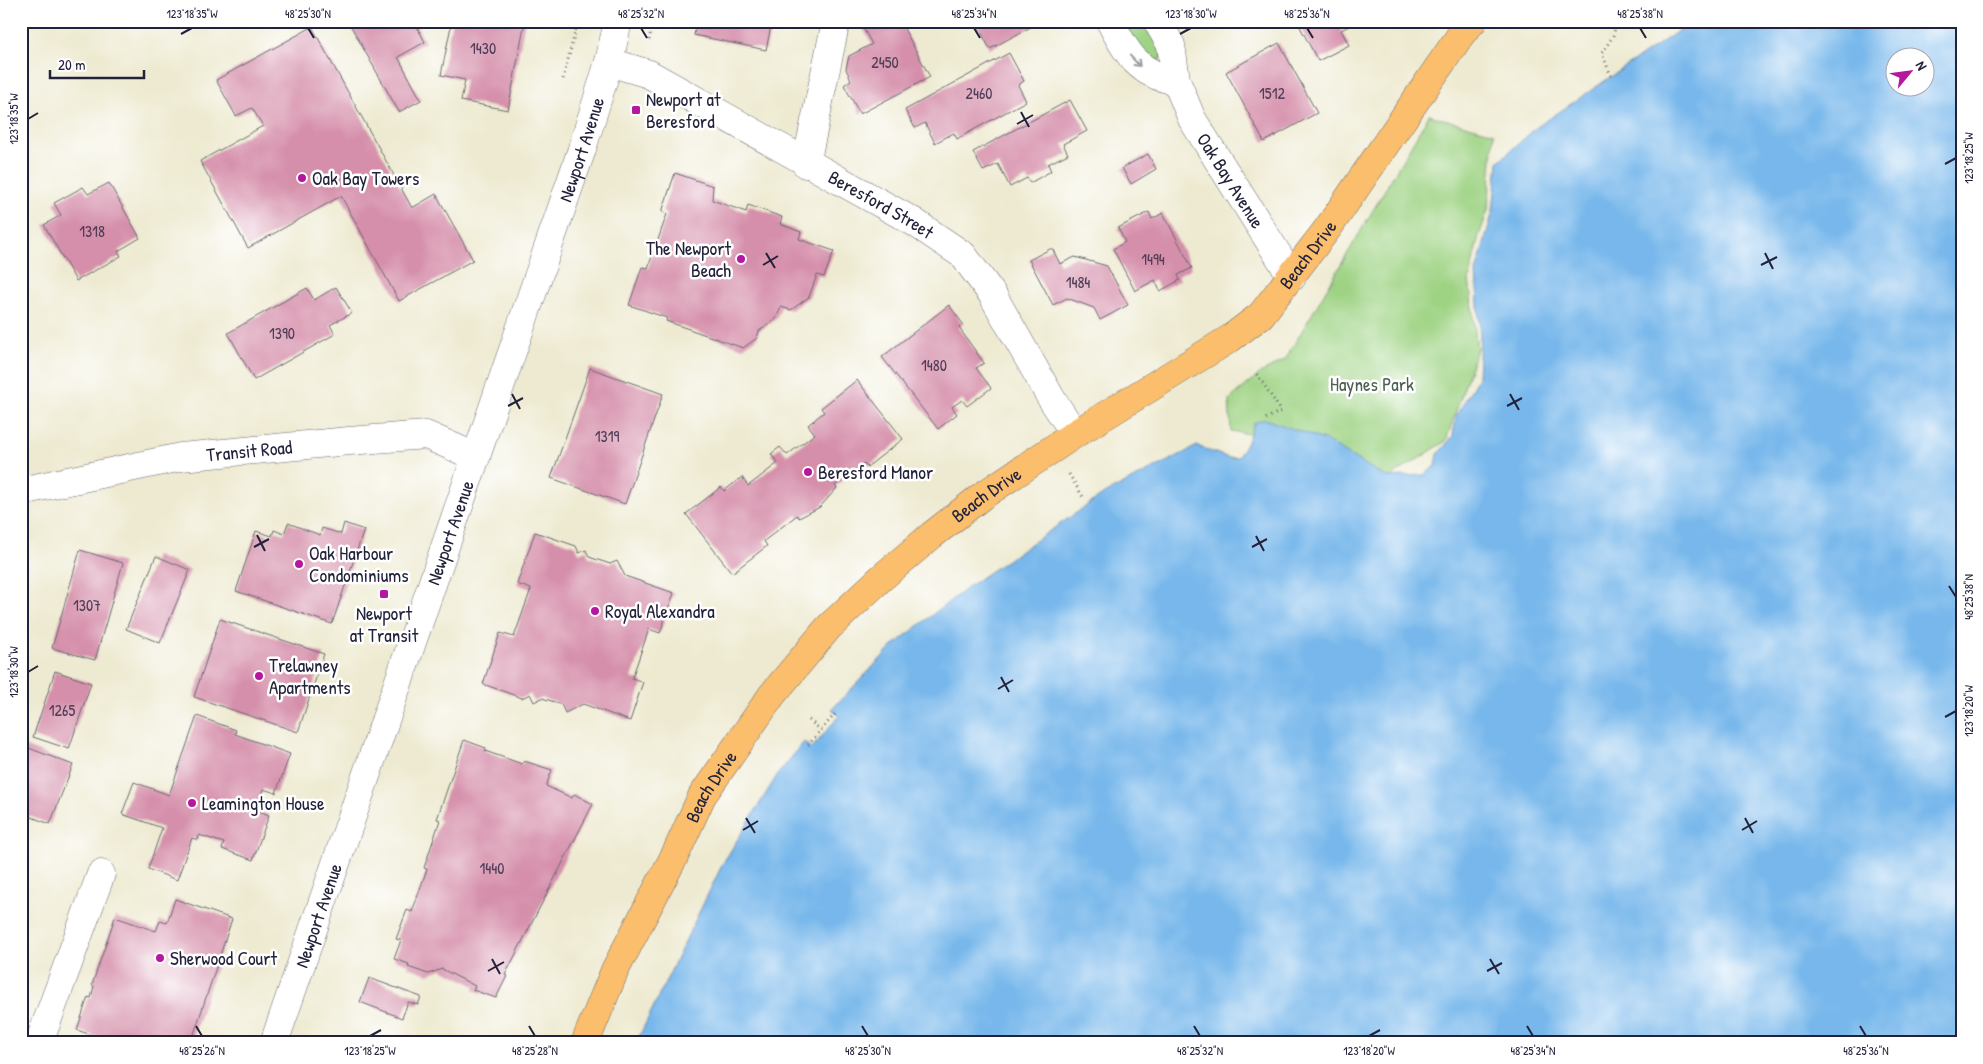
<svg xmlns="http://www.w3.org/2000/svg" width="1983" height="1064" viewBox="0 0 1983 1064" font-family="'Patrick Hand',sans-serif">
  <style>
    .green { fill: #9ed383; stroke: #607a5f }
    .water { fill: #77b7eb; stroke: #4c6c93; fill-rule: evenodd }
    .building { fill: #d58faa }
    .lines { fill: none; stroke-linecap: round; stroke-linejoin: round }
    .minor-casing { stroke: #696870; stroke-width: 29 }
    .major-casing { stroke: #696870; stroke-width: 29 }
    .path { stroke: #696870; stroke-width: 3; stroke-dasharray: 1 4; stroke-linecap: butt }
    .minor { stroke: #fff; stroke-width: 28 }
    .major { stroke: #fabe6d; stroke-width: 28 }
    .oneway { stroke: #9c9ca7 }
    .ticks { fill: none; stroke: #22223b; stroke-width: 2 }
    .poi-dot { fill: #b5179e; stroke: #fff; stroke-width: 2 }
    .labels { text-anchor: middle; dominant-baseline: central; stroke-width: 5; stroke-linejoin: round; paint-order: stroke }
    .number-label { font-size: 16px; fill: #4f3d57 }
    .poi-label { font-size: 19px; fill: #22223b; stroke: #fff; text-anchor: start }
    .street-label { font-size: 19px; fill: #22223b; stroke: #fff }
    .park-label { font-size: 19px; fill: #4d6054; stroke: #fff }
    .neatline { fill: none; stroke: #22223b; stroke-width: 2 }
    .ticks-label { font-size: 12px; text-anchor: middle; fill: #22223b }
  </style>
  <rect width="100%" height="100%" fill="#fff"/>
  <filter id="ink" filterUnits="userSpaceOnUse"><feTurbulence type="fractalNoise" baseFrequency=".02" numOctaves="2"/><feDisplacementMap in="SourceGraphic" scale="10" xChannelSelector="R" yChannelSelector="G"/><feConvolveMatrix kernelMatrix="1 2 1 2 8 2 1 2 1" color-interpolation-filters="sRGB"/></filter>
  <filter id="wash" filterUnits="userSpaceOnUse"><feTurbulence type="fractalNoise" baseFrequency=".0096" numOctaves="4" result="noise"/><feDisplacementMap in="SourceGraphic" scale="20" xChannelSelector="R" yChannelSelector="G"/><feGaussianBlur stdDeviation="1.12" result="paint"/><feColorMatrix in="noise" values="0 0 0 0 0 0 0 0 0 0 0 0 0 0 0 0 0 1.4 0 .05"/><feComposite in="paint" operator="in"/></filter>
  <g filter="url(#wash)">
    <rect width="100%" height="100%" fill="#eeead1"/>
    <path class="green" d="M 1120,21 L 1148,21 L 1163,58 L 1152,63 Z
      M 1429,115 L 1494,133 L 1488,210 L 1478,239 L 1469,280 L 1477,349 L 1446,441 L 1375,487 L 1266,437 L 1231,431 L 1229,400 L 1261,373 L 1285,360 Z"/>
    <path class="water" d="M 1693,21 L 1962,21 L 1962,1043 L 636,1043 L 723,863 L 778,774 L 804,742 L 812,748 L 839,716 L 832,709 L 894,645 L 969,586 L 1104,494 L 1197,446 L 1229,458 L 1238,457 L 1248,440 L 1254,423 L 1265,419 L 1324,440 L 1386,477 L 1424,475 L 1436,466 L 1438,454 L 1453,436 L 1456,416 L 1478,378 L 1480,335 L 1476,272 L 1493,211 L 1498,162 L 1537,127 ZM 1896,58 L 1926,58 L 1926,88 L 1896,88 Z"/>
    <g id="blocks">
      <path class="building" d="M 348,21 L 366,21 L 370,28 L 380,21 L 414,21 L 425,42 L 398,57 L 421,100 L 399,112 Z
        M 452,21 L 525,21 L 508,110 L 461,101 L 465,80 L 441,75 Z
        M 697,21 L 772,21 L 766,50 L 694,35 Z
        M 859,21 L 900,21 L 930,77 L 860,114 L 844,85 L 851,80 L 846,69 L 849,56 L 872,44 Z
        M 975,21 L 1038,21 L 1038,23 L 990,49 Z
        M 1297,21 L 1359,21 L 1341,30 L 1349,45 L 1318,61 Z
        M 312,27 L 412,208 L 436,194 L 473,260 L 399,301 L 341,196 L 248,248 L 200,161 L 263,126 L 252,108 L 236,116 L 216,80 Z
        M 1279,43 L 1317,113 L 1264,142 L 1226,72 Z
        M 1009,53 L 1024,81 L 1018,85 L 1026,101 L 957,139 L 954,133 L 935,143 L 925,123 L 915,128 L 905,110 Z
        M 1070,100 L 1087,131 L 1063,144 L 1068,154 L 1048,164 L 1051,171 L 1030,183 L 1027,178 L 1010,187 L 998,164 L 983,171 L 973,152 Z
        M 1148,154 L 1156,169 L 1131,184 L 1122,168 Z
        M 675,173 L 713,186 L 712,200 L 746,212 L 748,205 L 782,217 L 780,224 L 801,232 L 799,239 L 834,251 L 824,277 L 817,275 L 809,297 L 791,310 L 781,307 L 776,319 L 759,331 L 757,338 L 743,348 L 666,321 L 667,318 L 629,305 L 642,267 L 648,268 L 667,214 L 662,212 Z
        M 109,183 L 140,238 L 118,251 L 121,256 L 76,281 L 44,225 L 61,215 L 54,203 L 83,187 L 88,194 Z
        M 1149,212 L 1152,219 L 1163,213 L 1192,268 L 1178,275 L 1180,280 L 1160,291 L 1155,280 L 1135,291 L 1113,249 L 1125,242 L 1118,228 Z
        M 1052,248 L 1060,264 L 1075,257 L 1107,266 L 1128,305 L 1100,320 L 1094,308 L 1067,298 L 1053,305 L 1029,260 Z
        M 336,287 L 352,313 L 330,325 L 335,334 L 254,380 L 228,333 L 307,288 L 314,300 Z
        M 949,305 L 963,324 L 959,328 L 984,363 L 976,368 L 991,388 L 967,406 L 962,400 L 952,407 L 957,414 L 938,429 L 882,357 Z
        M 590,368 L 663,394 L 625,504 L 551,478 Z
        M 857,380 L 903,439 L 867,467 L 864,463 L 835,486 L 837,488 L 820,507 L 799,518 L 797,515 L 764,541 L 767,546 L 732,573 L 686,514 L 721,487 L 724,491 L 742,477 L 748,486 L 778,463 L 771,454 L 780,447 L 787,455 L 815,434 L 808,425 L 824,412 L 821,408 Z
        M 288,523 L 320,535 L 322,528 L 341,534 L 344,523 L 364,530 L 332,624 L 236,591 L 256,531 L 272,536 L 274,530 L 284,534 Z
        M 535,532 L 576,546 L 579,553 L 586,550 L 589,557 L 610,564 L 617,561 L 625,576 L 674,593 L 660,633 L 649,629 L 632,678 L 643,682 L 630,721 L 583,704 L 565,713 L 561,704 L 542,698 L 534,702 L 530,694 L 522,698 L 483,684 L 500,633 L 514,637 L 531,589 L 517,584 Z
        M 80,550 L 123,563 L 95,660 L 52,648 Z
        M 156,556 L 190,570 L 160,643 L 126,629 Z
        M 220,619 L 324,654 L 298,732 L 194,697 Z
        M 55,671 L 91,683 L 69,749 L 33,737 Z
        M 197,716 L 236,730 L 235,734 L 290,754 L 276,793 L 263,789 L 256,810 L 269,815 L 253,860 L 222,849 L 224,843 L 199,835 L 198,840 L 192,838 L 177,880 L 148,869 L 162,828 L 122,814 L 134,782 L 169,795 Z
        M 464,740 L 486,748 L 485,751 L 522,764 L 524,761 L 552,770 L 546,786 L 572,798 L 574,794 L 593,804 L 505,975 L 507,976 L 496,998 L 473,990 L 475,986 L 442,969 L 428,974 L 408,967 L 409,964 L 394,959 L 401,940 L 396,939 L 407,910 L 412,912 L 427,869 L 424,868 L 440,820 L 437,819 Z
        M 21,745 L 73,765 L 50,824 L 21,813 Z
        M 175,899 L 232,919 L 191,1043 L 114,1043 L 77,1030 L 88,997 L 91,998 L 94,986 L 92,985 L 115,917 L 156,931 L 160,921 L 167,923 Z
        M 369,978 L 421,997 L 418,1005 L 408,1002 L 402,1018 L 360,1002 Z"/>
    </g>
  </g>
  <g filter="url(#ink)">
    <use href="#blocks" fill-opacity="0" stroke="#696870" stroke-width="1"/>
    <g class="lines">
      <defs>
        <g id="minor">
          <path d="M 1110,21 C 1125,51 1140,77 1176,80"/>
          <path id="s1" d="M 1157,21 L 1171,45 L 1176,80 L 1192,119 L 1292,277"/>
          <path id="s2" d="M 609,62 L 649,74 L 914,222 L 963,255 L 992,294 L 1051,398 L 1075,434"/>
          <path d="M 806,164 L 836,21"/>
          <path id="s3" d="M 21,491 L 181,457 L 349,441 L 426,435 L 476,457"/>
          <path d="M 39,1043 L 101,874"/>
          <path id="s4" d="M 274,1043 L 581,152 L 609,62 L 618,21"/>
        </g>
        <g id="major">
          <path id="s5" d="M 585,1043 L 615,970 L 676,853 L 702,796 L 772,695 L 828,628 L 880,579 L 932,535 L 982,496 L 1075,434 L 1231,338 L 1261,315 L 1328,228 L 1462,33 L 1473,21"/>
        </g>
      </defs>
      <use href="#minor" class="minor-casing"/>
      <use href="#major" class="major-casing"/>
      <path class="path" d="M 649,40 L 653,21
        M 1611,76 L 1602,53 L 1613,36 L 1617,21
        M 563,79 L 578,21
        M 1257,374 L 1281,411 L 1265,419
        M 1069,474 L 1083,497
        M 809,720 L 821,730
        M 808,745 L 836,713"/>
      <use href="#minor" class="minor"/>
      <use href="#major" class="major"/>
    </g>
    <defs><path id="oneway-shaft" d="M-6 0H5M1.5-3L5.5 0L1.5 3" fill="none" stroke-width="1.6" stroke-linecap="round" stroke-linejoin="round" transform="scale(1.25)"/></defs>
    <use class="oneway" href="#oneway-shaft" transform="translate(1135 61) rotate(47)"/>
  </g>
  <path class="ticks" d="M 308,28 L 314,38M 641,28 L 647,38M 974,28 L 980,38M 1307,28 L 1313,38M 1640,28 L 1646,38M 181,34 L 192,28M 1180,34 L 1191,28M 1021,112 L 1029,127M 28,119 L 38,113M 1017,124 L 1033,115M 1945,164 L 1956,158M 766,253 L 775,268M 1765,253 L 1773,269M 763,265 L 778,256M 1761,265 L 1777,257M 512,394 L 520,409M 1510,394 L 1519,410M 508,406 L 523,398M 1507,406 L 1522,398M 257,535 L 265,551M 1256,536 L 1264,551M 254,547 L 269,539M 1252,547 L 1267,539M 1949,586 L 1956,597M 28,672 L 38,666M 1001,677 L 1009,692M 998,689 L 1013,680M 1945,717 L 1956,711M 746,818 L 755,833M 1745,818 L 1753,833M 743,830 L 758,821M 1742,830 L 1757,821M 492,959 L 500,974M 1490,959 L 1499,974M 488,971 L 504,962M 1487,971 L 1502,963M 196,1026 L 202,1036M 529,1026 L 535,1036M 862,1026 L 868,1036M 1194,1026 L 1200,1036M 1527,1026 L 1533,1036M 1860,1026 L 1866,1036M 370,1036 L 381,1030M 1369,1036 L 1380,1030"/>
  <g class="poi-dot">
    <rect x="631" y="105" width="10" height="10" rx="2.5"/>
    <circle cx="302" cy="178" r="5"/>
    <circle cx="741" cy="259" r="5"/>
    <circle cx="808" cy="472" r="5"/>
    <circle cx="299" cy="564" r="5"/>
    <rect x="379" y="589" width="10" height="10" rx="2.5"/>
    <circle cx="595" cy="611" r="5"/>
    <circle cx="259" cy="676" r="5"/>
    <circle cx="192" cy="803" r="5"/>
    <circle cx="160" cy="958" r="5"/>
  </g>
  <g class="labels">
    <g class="number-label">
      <text x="483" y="48">1430</text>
      <text x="885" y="62">2450</text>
      <text x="979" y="93">2460</text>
      <text x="1272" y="93">1512</text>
      <text x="92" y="231">1318</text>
      <text x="1153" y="259">1494</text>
      <text x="1078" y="282">1484</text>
      <text x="282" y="333">1390</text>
      <text x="934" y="365">1480</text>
      <text x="607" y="436">1319</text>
      <text x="87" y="605">1307</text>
      <text x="62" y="710">1265</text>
      <text x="492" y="868">1440</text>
    </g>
    <g class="poi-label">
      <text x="646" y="99">Newport at<tspan x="646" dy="22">Beresford</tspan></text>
      <text x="312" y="178">Oak Bay Towers</text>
      <text x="731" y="248" text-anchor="end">The Newport<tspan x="731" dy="22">Beach</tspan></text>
      <text x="818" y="472">Beresford Manor</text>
      <text x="309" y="553">Oak Harbour<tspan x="309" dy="22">Condominiums</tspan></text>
      <text x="605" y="611">Royal Alexandra</text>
      <text x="384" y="613" text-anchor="middle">Newport<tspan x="384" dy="22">at Transit</tspan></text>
      <text x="269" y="665">Trelawney<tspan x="269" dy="22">Apartments</tspan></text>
      <text x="202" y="803">Leamington House</text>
      <text x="170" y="958">Sherwood Court</text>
    </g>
    <g class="street-label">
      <text stroke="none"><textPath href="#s4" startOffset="945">Newport Avenue</textPath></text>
      <text stroke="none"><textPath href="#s1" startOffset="178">Oak Bay Avenue</textPath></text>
      <text stroke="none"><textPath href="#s2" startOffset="308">Beresford Street</textPath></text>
      <text stroke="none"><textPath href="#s5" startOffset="1096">Beach Drive</textPath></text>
      <text stroke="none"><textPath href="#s3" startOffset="232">Transit Road</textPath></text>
      <text stroke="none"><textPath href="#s5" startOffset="691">Beach Drive</textPath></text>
      <text stroke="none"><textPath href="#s4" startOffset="540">Newport Avenue</textPath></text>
      <text stroke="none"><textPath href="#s5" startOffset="286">Beach Drive</textPath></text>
      <text stroke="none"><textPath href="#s4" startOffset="135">Newport Avenue</textPath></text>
    </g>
    <g class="park-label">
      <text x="1372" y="384">Haynes Park</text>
    </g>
  </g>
  <rect width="1983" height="1064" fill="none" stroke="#fff" stroke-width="55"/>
  <g transform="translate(1910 72) rotate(61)"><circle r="24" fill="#ffffff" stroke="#a7a7b1"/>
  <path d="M0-4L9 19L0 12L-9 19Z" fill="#b5179e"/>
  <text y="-8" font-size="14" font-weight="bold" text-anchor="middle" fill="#22223b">N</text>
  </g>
  <path d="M50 70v8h94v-8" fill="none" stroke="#22223b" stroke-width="2.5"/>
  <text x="58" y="70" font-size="15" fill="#22223b" stroke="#ffffff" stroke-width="4" paint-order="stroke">20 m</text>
  <rect x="28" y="28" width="1928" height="1008" class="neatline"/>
  <g class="ticks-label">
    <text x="192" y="18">123°18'35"W</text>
    <text x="308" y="18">48°25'30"N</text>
    <text x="641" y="18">48°25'32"N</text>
    <text x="974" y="18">48°25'34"N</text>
    <text x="1191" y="18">123°18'30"W</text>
    <text x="1307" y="18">48°25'36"N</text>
    <text x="1640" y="18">48°25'38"N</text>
    <text transform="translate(14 119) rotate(-90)" y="4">123°18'35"W</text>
    <text transform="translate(1969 158) rotate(-90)" y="4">123°18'25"W</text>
    <text transform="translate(1969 597) rotate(-90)" y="4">48°25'38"N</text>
    <text transform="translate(14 672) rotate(-90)" y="4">123°18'30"W</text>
    <text transform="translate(1969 711) rotate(-90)" y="4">123°18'20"W</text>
    <text x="202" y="1055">48°25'26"N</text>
    <text x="370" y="1055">123°18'25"W</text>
    <text x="535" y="1055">48°25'28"N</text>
    <text x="868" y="1055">48°25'30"N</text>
    <text x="1200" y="1055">48°25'32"N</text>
    <text x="1369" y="1055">123°18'20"W</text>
    <text x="1533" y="1055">48°25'34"N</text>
    <text x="1866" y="1055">48°25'36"N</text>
  </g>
</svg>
